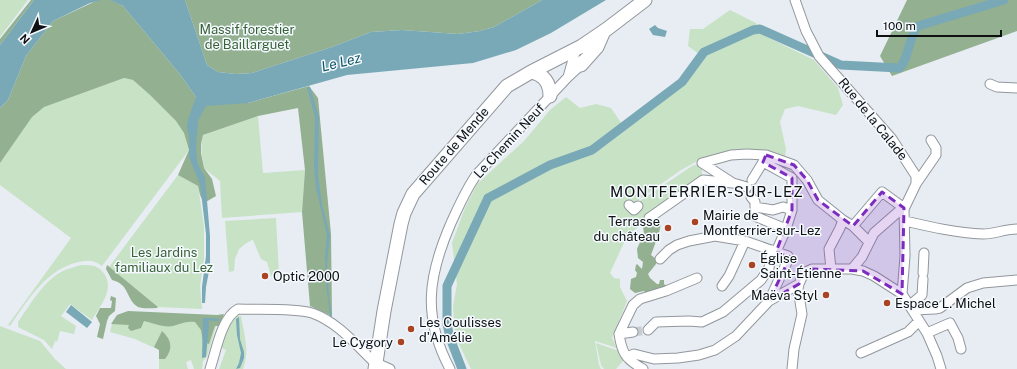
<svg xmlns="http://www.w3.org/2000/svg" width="1017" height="369" viewBox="0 0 1017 369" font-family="'Public Sans',sans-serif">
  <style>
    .green { fill: #c8e2c6 }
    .forest { fill: #93b091 }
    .water { fill: #79a9b6 }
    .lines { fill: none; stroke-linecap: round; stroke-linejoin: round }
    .stream { stroke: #79a9b6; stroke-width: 2.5 }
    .canal { stroke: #79a9b6; stroke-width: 9 }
    .street-tunnel { stroke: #c6ccd1; stroke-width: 9; stroke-dasharray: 9 4.5; stroke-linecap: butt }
    .street-casing { stroke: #92979d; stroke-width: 11 }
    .secondary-casing { stroke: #92979d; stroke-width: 15 }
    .street { stroke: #fff; stroke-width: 9 }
    .secondary { stroke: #fff; stroke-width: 13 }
    .marked { fill: #7b2cbf; fill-opacity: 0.2; stroke: #7b2cbf; stroke-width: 3; stroke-dasharray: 8 5; stroke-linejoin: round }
    .poi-dot { fill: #aa4321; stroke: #f5faff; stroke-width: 1.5 }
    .labels { text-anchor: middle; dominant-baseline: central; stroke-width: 3; stroke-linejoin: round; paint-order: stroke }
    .park-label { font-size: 13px; fill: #396337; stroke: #f5faff }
    .street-label { font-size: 13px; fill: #0e1012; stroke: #f5faff }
    .poi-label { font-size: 13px; fill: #0e1012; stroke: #f5faff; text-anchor: start }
    .water-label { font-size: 14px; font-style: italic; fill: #115462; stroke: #f5faff }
    .quarter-label { font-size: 15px; letter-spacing: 1px; fill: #0e1012; stroke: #f5faff }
  </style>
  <rect width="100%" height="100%" fill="#e7edf3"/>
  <path class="green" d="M 0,0 L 28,0 L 0,37 Z
    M 730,10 L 756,23 L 763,35 L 814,60 L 838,88 L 843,105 L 836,115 L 798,106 L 785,109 L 780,122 L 786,149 L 785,157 L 701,159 L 681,170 L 638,200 L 637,203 L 692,166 L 702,163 L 702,178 L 704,183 L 652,222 L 648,219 L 627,236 L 610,273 L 614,278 L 620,279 L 620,287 L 627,301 L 612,338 L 617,348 L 595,341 L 599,365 L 601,369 L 471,369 L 455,336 L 453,306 L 457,284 L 452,243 L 465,208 L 477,184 L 524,141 L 550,110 L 566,97 L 580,108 L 596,104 L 611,108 L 622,124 L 681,79 L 699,54 L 688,46 L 690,29 L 703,29 Z
    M 124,78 L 133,80 L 150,95 L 176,121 L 184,133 L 189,150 L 102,266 C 94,260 89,260 79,262 C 46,269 28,300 10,326 L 8,325 L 71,238 L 0,185 L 0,115 L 64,99 Z
    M 258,116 L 263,173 L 305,170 L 302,212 L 222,218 L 220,181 L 204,168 C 202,156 200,147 203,135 Z
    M 178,175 L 198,186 L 204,226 L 204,259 L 200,286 L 202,309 L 158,307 L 109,267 Z
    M 276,218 L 279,274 L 271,276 L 267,262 L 261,259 L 253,240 C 248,241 243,246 239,249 L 235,259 L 234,271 L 229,272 L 225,221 Z
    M 81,265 C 92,265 99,265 105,275 C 114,291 100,306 92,320 L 70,304 L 61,316 L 76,326 L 74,334 L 60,331 L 57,342 L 55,341 L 52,349 L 44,340 L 18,327 L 18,322 C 30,305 43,281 63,271 C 69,268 75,267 81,265 Z
    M 122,313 L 217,323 L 207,357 L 203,361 L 202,369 L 194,369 L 191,360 L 186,362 L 188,369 L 159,369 L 159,350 L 135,339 L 110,332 L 112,324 Z
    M 233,315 L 241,316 C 244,334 250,351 243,369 L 219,369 L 226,350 L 220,347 Z
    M 0,326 L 40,341 L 55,359 L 66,369 L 0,369 Z
    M 596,343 L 619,351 L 623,361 L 616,369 L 604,369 L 601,365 Z"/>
  <path class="forest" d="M 31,0 L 34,0 L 0,45 L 0,39 Z
    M 98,0 L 111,0 L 123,6 L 179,73 L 196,97 L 248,103 L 309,86 L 318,98 L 331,234 L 332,316 L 310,306 L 302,212 L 305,170 L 298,108 L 258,116 L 203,135 L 201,144 L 201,153 L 204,168 L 212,179 L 216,196 L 204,203 L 200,195 L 198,186 L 178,175 L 189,150 L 184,133 L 176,121 L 150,95 L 133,80 L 124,78 L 44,107 L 32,117 L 0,163 L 0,108 L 8,100 L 26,56 L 53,21 Z
    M 185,0 L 542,0 L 494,27 L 480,31 L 458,34 L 402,30 L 371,32 L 332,47 L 252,73 L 236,74 L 218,72 L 207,65 Z
    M 907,0 L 1017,0 L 1017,31 L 892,76 L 880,56 Z
    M 655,218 L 661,223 L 659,233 L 651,255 L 656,259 L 656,264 L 648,274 L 650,278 L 657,284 L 659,284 L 660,280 L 664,280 L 664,284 L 668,287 L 646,293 L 644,291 L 635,293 L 630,289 L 631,279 L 636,277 L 637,273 L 635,270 L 636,265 L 637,264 L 642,269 L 643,262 L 638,258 L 637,249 L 644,233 L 643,227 L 649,221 Z
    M 107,265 L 158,307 L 157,308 C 151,308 143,309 138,307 C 126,300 130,284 112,280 L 106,269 Z
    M 111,296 L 116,298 L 115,311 L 109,316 L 107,321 L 103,339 L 97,337 L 100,324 L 96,316 L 100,308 L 111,308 L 112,301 L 110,300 Z
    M 128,311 L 217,315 L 224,314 L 220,326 L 215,326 L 209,344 L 203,342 L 201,330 L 195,322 C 186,321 181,324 173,326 C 164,328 153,323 144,321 L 141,328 L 131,331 L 128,328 L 129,325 L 111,324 L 117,315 Z
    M 162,331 C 172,340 173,349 165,359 L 159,359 L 159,350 L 154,347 Z"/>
  <path class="water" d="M 34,0 L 101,0 L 90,3 L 53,21 L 26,56 L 8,100 L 0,108 L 0,45 Z
    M 110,0 L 185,0 L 207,65 L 218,72 L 236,74 L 252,73 L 332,47 L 371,32 L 402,30 L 458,34 L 480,31 L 494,27 L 542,0 L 606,0 L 551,33 L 516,50 L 473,63 L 347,75 L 248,103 L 206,106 L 198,121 L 196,149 L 198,165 L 205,177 L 210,236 L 210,266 L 206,287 L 205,303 L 202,303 L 202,287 L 206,256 L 206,234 L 200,184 L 189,157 L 189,137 L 187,127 L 188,120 L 196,97 L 179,73 L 123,6 Z
    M 655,25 L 658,28 L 667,31 L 665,37 L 653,35 L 649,29 Z
    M 310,87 L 319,117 L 318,175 L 322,205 L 330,235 L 327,265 L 329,299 L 332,317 L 330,316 L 326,284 L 325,257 L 327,235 L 316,188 L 314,167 L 315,117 L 307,88 Z
    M 71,305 L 92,322 L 87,328 L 66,312 Z
    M 239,317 L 240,339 L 244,352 L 244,358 L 240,368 L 236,369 L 239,363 L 241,353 L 237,335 L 236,319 Z
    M 203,318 L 208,318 L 209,325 L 206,357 L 202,358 Z"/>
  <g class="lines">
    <path class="stream" d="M 207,319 L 218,320"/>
    <path class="canal" d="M 462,369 L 450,338 L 447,324 L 447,286 L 488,198 L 550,165 L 592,150 L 682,82 L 704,52 L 753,30 L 760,29 L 841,65 L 899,68 C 908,63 909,35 918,26 L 1004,0"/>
    <path class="street-tunnel" d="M 633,332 L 648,330"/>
    <defs>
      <path id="street" d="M 795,0 L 806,31 L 819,56 L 892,139 L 916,176 L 916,184 L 904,209 L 905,256 L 902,294
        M 568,77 L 576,49
        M 990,84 L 997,87 L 1017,88
        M 766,155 L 763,162 L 792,178 L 792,210 L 786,229 L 776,252
        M 702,163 L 731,155 L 747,154 L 766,155 L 794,165 L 807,180 L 818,200 L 843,220 L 853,226 L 869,242
        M 702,163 L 733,183 L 747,187
        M 752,180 L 763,162
        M 916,184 L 936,155 L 936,148 L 931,140
        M 751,197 L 755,202 L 755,207 L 773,210 L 783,207 L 792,210
        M 629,205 L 634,210 L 638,206
        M 752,215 L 786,229
        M 649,218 L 703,180 L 733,183
        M 905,221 C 931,227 957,233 983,234 C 995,234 1005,229 1017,229
        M 853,226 L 882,192 L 904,208
        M 660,259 L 669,250 L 677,245 L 689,241 L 715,236 L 745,241 L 788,256 L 789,258 L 769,301
        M 831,269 L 829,249 L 840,228 L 843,220
        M 852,269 L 862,257 L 874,233 L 898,212 L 904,209
        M 923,273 L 924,253
        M 722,286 L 729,276 L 745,241
        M 910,305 L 922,295 L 923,279
        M 913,310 L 935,309 L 940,308 L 967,288 L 983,283 L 1017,280
        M 648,330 L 656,322 L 689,321 L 702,322 L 723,312 L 761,280 L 769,268 L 772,250
        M 927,333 L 950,323 L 958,338 L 961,349
        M 619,334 L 633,305 L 640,299 L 666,291 L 697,278
        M 619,334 C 622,354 626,359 643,369
        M 619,334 L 633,332
        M 861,353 L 908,332 L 919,321
        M 627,357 L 634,354 L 654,359 L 678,358 L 699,355 L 715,350 L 736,336 L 769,301 L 799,284
        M 210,369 C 216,352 221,318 238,309 C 258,310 294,308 312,313 C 338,322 357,346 376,364 L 381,365 L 390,369
        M 450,369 C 422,316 428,276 451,223 C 459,206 466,189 477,174 L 568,77 L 581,65 L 582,60
        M 792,369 L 794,349 L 802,314 L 798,289 L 799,284 L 804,273 L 812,269 L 852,269 L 863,271 L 874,276 L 902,294 L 927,333 L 937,356 L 941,369"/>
      <path id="secondary" d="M 581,65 L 597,47 L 604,31
        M 531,72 C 544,74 550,83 550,96
        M 375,369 L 384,311 L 401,224 L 404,213 L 413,194 L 507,86 L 531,72 L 582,46 L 607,29 L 645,0"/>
    </defs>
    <use href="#street" class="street-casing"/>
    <use href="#secondary" class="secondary-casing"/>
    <use href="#street" class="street"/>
    <use href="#secondary" class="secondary"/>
  </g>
  <path class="marked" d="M 766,155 L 794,165 L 807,180 L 818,200 L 853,226 L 882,192 L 904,208 L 902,294 L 863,271 L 812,269 L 804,273 L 799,284 L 769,301 L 790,257 L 776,252 L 792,210 L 792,178 L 763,162 Z"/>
  <g class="poi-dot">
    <circle cx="695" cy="222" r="4"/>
    <circle cx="668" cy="228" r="4"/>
    <circle cx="752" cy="265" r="4"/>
    <circle cx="265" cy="276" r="4"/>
    <circle cx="826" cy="295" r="4"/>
    <circle cx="887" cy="303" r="4"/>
    <circle cx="411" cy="329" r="4"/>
    <circle cx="401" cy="342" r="4"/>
  </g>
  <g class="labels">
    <g class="park-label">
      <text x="247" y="29">Massif forestier<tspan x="247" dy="15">de Baillarguet</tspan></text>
      <text x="164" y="252">Les Jardins<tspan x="164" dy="15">familiaux du Lez</tspan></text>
    </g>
    <g class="street-label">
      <text transform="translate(873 119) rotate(51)">Rue de la Calade</text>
      <text transform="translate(509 141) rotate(-47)">Le Chemin Neuf</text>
      <text transform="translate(454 146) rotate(-49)">Route de Mende</text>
    </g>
    <g class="poi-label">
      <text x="703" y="215">Mairie de<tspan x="703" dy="15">Montferrier-sur-Lez</tspan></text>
      <text x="660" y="221" text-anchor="end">Terrasse<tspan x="660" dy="15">du château</tspan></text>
      <text x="760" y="258">Église<tspan x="760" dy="15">Saint-Étienne</tspan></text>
      <text x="273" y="276">Optic 2000</text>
      <text x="818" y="295" text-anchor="end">Maëva Styl</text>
      <text x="895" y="303">Espace L. Michel</text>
      <text x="419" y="322">Les Coulisses<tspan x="419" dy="15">d'Amélie</tspan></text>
      <text x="393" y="342" text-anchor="end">Le Cygory</text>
    </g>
    <g class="water-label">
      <text transform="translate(341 62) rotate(-14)">Le Lez</text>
    </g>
    <g class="quarter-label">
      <text x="707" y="191">MONTFERRIER-SUR-LEZ</text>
    </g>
  </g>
  <g transform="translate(32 32) rotate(226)" stroke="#f5faff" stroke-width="3" paint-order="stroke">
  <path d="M0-3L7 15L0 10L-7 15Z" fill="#0e1012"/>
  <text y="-6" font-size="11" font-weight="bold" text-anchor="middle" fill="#0e1012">N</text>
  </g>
  <path d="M877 30v6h124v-6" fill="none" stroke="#0e1012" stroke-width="2"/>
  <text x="883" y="30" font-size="12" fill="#0e1012" stroke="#f5faff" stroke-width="3" paint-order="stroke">100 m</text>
</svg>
